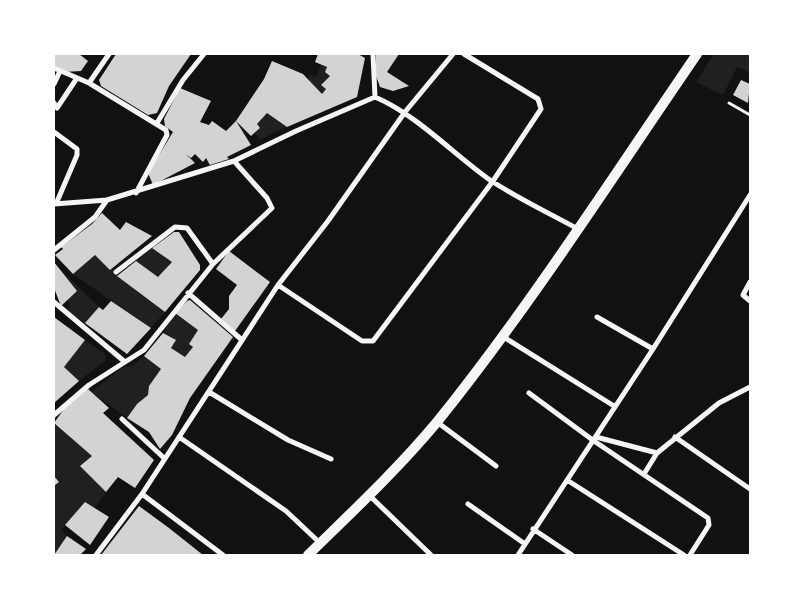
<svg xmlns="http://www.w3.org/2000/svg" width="804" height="609" font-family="'Varela Round',sans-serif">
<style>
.green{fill:#202020}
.building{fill:#d3d3d3}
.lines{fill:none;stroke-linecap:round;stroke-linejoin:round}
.service{stroke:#f5f5f5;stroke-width:3}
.minor{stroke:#f5f5f5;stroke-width:5}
.primary{stroke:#f5f5f5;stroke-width:10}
</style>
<rect width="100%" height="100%" fill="#111"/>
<path class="green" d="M714 54H750V73L737 67 723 95 696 82Z
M321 65 327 67 325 72 330 76 322 85 326 89 322 94 308 79 310 74 316 77Z
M267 113 287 127 260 140 255 133 260 128 257 124Z
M152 248 172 262 158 277 136 261Z
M95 255 141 295 165 312 151 328 73 274Z
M60 271H62L99 307 85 323 67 311 70 307Z
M175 313 198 330 189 344 193 347 185 357 171 348 176 340 163 333Z
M85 340 105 354 106 360 79 381 64 367Z
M144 356 161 369 148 395 137 404 127 418 91 392 122 368 132 366Z
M54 423 92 456 80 466 106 492 95 508 65 525 61 530 67 536 54 554V487L59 482 54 476Z"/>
<path class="building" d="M54 54H79L88 61 81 71 63 72 54 65Z
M116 54H191L169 86 157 113 148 115 101 86 99 80Z
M318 54H358L365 58 357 97 287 127 267 113 257 124 260 128 251 136 236 121 264 79 272 61 303 74 322 94 326 89 321 85 330 76 325 72 327 67 315 62Z
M376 54H399L387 72 409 86 393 91 380 87 376 76Z
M741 80 750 84 748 103 733 95Z
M180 88 211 101 200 122 209 125 212 121 226 131 236 121 251 145 227 157 229 159 210 165 206 158 203 162 195 154 191 158 186 154 195 163 153 185 148 173 173 132 165 126 164 119Z
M102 213 120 230 126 222 152 236 110 270 95 255 73 274 55 255 63 249 61 247 92 224Z
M174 232H179L200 265V270L165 312 117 276 136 261 158 277 172 262 152 248Z
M229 251 270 282 235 331 221 319 229 309V296L237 285 216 269Z
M54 262 77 291 61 306 54 288Z
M190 300 233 337 190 398 172 435 160 449 149 432 127 418 137 404 148 395 149 386 161 369 144 356 163 333 176 340 171 348 185 357 193 347 189 344 198 330 175 313 187 301Z
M111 301 151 328 127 354 85 323 99 307 103 310Z
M54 317 85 340 64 367 79 381 54 403Z
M88 389 109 408 103 413 154 460 135 488 118 477 106 492 80 466 92 456 54 423 64 409Z
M54 476 59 482 54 486Z
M85 502 109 517 90 545 65 525Z
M139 506 169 528 203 555H101Z
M67 536 86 549 80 555H54Z"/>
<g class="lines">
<path class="service" d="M729 103 750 115"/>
<path class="minor" d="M373 54 375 97
M54 68 89 83 166 130 167 135 136 193
M89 83 109 54
M54 84 60 71
M54 103 57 108 77 78
M157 123 183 80 204 54
M54 132 77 149V155L56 204
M54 204 107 200 234 161 296 131 375 97C417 115 452 153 490 180 517 198 549 213 578 229
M54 250 95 217 107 200
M213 264 272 208 267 198 234 161
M750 282 743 295 750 301
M278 285 362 341H373L493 181 541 109 538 99 464 54
M188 293 242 340
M54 302 125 362 144 350 213 264 187 228 175 227 116 272
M597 317 653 349
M502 336 614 406
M209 392 288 440 331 459
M529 393 594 441 708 518 709 525 690 555
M54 415 89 385 125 362
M122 419 164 458
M437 422 496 466
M179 437 286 511 320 543
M596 437 657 453 719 403 750 387
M675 437 750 489
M644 474 657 453
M567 480 684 555
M142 494 223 555
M370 496 431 555
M468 504 525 544
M533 529 572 555
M96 555 142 494 278 285 328 221 405 112 453 54
M518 555 653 349 750 195"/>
<path class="primary" d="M308 555C352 512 397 470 437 422 531 305 612 178 697 54"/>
</g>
<rect width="804" height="609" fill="none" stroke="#ffffff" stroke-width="110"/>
</svg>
